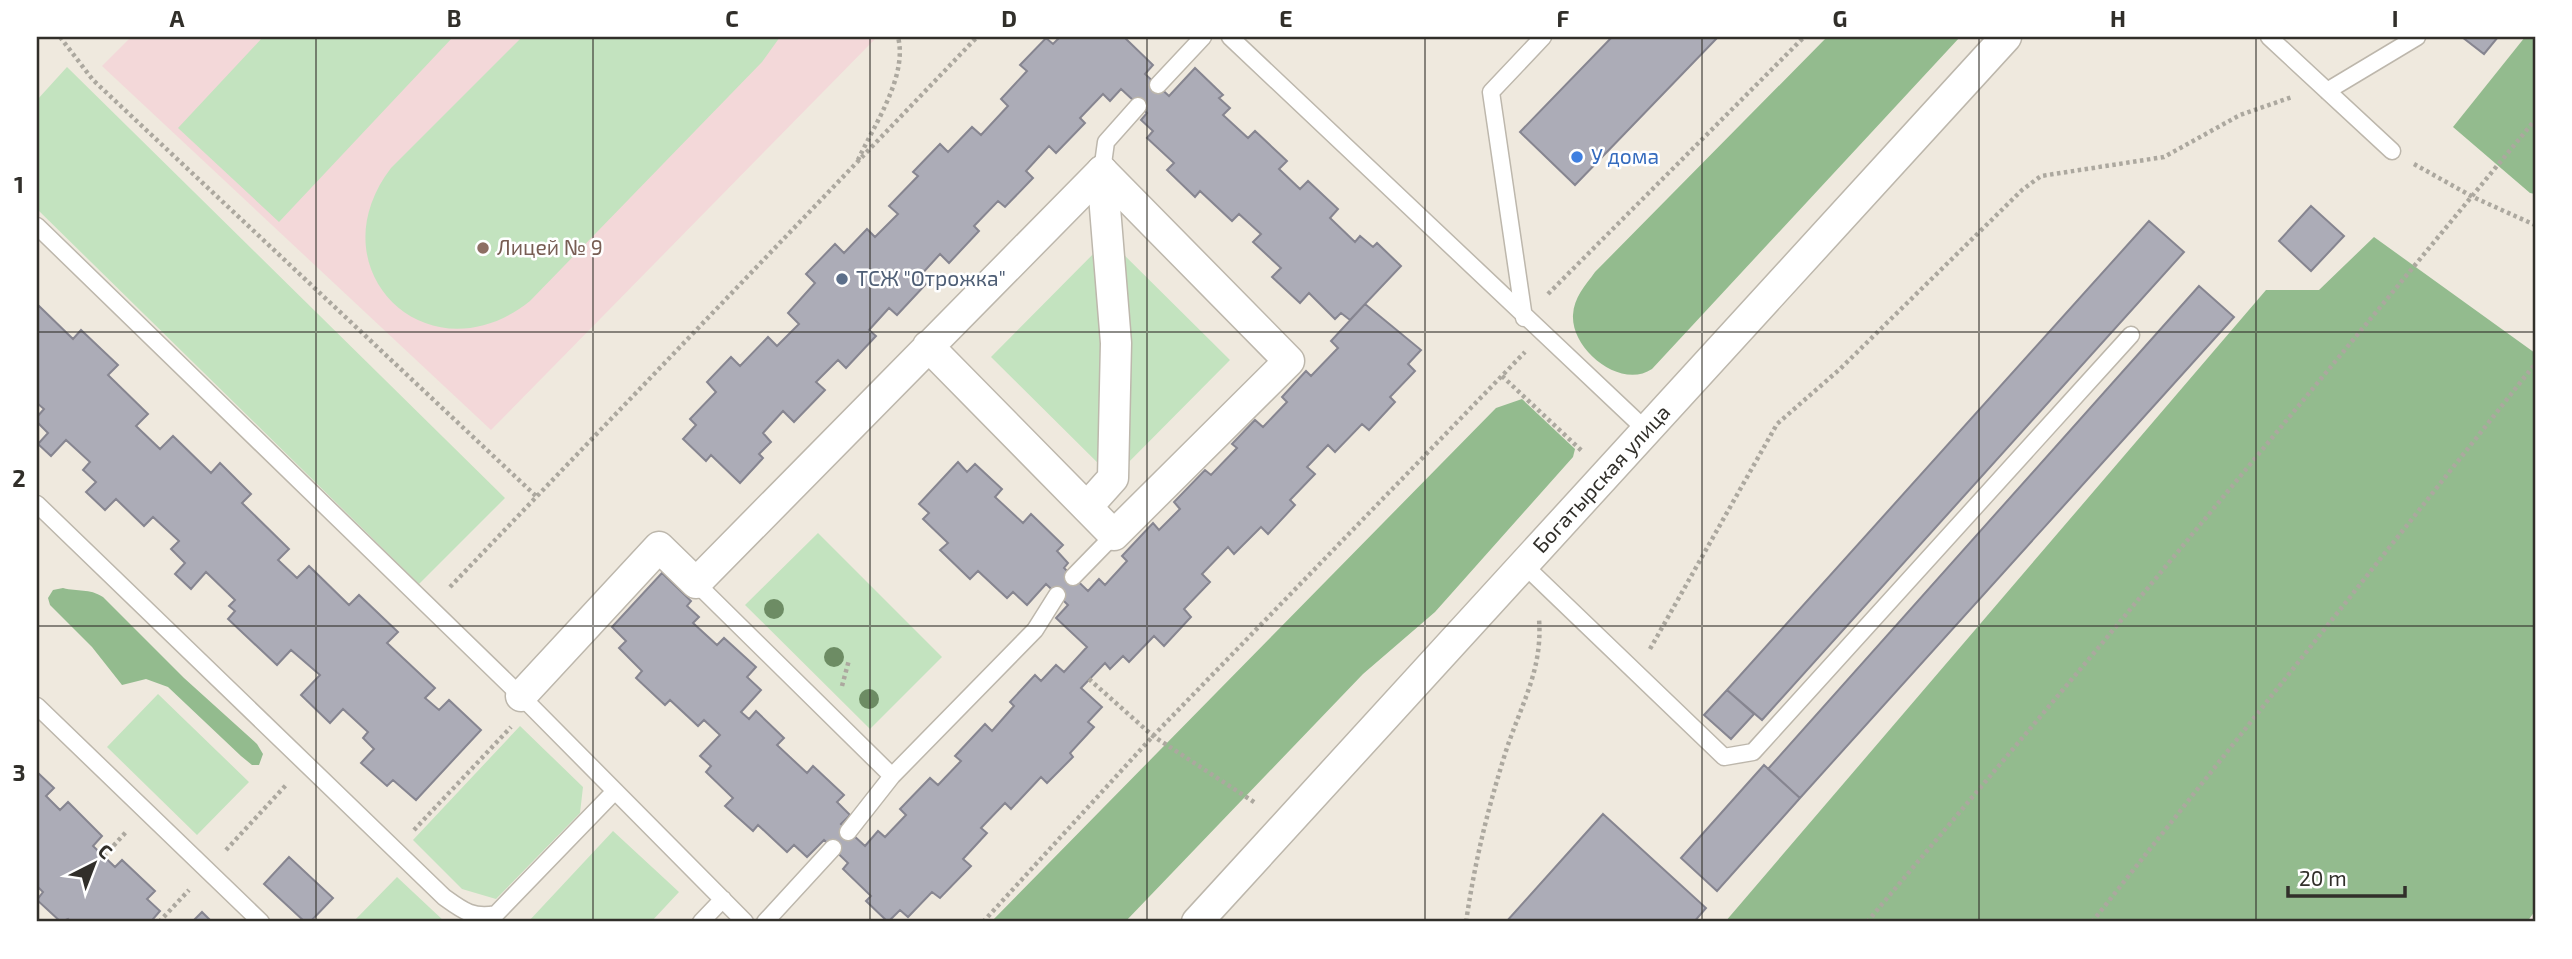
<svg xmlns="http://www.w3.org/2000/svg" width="2572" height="959" font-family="'Exo 2',sans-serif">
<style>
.education{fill:#f3d8d9}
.green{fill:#c3e3bf}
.forest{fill:#93bb8e}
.building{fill:#acacb7;stroke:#868590;stroke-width:2}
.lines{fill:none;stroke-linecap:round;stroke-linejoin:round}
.lane-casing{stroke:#bdb7ac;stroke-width:19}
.street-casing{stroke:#bdb7ac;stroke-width:33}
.path{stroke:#aca89f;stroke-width:4.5;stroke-dasharray:3.5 3.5;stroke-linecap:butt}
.lane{stroke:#fff;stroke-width:16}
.street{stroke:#fff;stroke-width:30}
.tree{fill:#6d8c64}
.grid{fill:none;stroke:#312f2a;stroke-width:2;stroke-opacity:0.55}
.shop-dot{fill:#3f7fe0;stroke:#fff;stroke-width:2.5}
.education-dot{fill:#8d6e63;stroke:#fff;stroke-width:2.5}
.service-dot{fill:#5c6f8a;stroke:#fff;stroke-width:2.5}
.labels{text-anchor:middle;stroke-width:5;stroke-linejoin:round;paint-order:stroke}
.shop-label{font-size:21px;fill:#366cbe;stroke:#fff;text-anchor:start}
.education-label{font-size:21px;fill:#785e54;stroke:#fff;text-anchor:start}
.service-label{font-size:21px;fill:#4e5e75;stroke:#fff;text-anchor:start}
.street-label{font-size:21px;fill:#312f2a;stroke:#fff}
.neatline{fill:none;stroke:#312f2a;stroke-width:2.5}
.grid-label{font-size:23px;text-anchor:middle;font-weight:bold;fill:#312f2a}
</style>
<rect width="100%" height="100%" fill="#efe9de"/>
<path class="education" d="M131 37H877L491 430 102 66Z"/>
<path class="green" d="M263 37H453L279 222 178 128Z
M522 37H780L762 62 530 301C429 382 313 270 391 168Z
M67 67 505 498 419 584 37 209V100Z
M1108 239 1230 360 1113 478 991 357Z
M818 533 942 657 870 729 745 605Z
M158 694 249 782 197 835 107 747Z
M520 726 583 787 580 813 496 899 462 889 413 840Z
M613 831 679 892 651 922H528Z
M397 877 445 922H353Z"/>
<path class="forest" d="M1827 37H1960L1652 369C1621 390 1571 350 1573 315 1574 297 1585 286 1595 272Z
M2525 37H2535V194L2530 193 2453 127Z
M2374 237 2535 353V911L2527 922H1725L2266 290H2319Z
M1522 399 1575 449 1573 457 1435 612 1363 674 1125 922H991L1496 408Z
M63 588C78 592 89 588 103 597L184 678 257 744 263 754 259 765H252L241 756 168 687 146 679 122 685 92 647 50 605 48 598 53 590Z"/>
<path class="building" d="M1060 37H1124L1153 65 1145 74 1169 96 1195 68 1223 95 1219 98 1230 108 1223 115 1248 138 1255 131 1287 161 1279 169 1300 189 1308 181 1338 209 1330 218 1355 242 1360 236 1373 247 1377 243 1401 266 1350 320 1341 313 1335 319 1309 293 1300 303 1272 277 1281 268 1253 242 1261 234 1239 214 1232 221 1200 191 1195 197 1167 170 1174 163 1147 138 1153 131 1141 120 1147 113 1121 89 1110 101 1103 94 1080 118 1085 123 1056 153 1049 146 1026 171 1033 178 1005 207 998 201 974 226 979 231 949 263 940 254 919 277 926 284 897 315 889 308 869 330 876 336 846 368 838 360 816 382 825 390 794 422 783 411 763 433 771 442 759 454 763 458 740 483 711 455 706 461 683 439 696 425 690 419 716 392 707 382 731 357 740 366 768 337 777 346 799 324 788 313 815 283 806 274 835 244 844 253 867 229 875 237 898 214 889 206 918 176 913 172 940 144 948 152 972 127 981 135 1008 106 1001 99 1027 71 1020 65 1046 38 1053 44Z
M1612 37H1718L1575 185 1520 132Z
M2462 37H2498L2484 54Z
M2311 206 2344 236 2311 271 2279 241Z
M2149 221 2184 252 1762 720 1727 690Z
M2199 286 2234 317 1800 798 1768 769Z
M1365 304 1421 350 1408 364 1415 371 1390 397 1395 402 1369 430 1362 424 1335 452 1328 445 1307 467 1315 474 1290 500 1295 505 1268 534 1261 527 1234 554 1228 547 1202 574 1210 582 1184 609 1191 617 1164 646 1154 636 1129 662 1123 656 1110 669 1105 663 1081 688 1102 707 1088 722 1094 727 1070 753 1073 757 1047 783 1041 777 1011 809 1005 803 981 828 987 833 963 859 971 866 940 898 932 892 908 917 900 910 888 922 866 901 871 896 843 869 848 863 824 840 807 857 794 845 787 852 758 825 753 831 725 806 733 798 706 772 711 766 700 756 720 735 704 720 698 726 670 700 665 705 636 678 642 671 619 648 626 641 612 627 662 573 691 601 687 606 699 617 693 623 717 645 724 638 756 667 747 677 761 690 741 712 749 719 756 711 784 738 777 745 807 773 813 766 844 795 837 802 850 815 841 824 865 846 878 831 885 837 906 815 900 809 930 778 938 785 961 761 955 756 985 724 992 731 1014 706 1010 702 1035 675 1041 681 1056 665 1064 672 1087 647 1056 618 1068 605 1046 584 1027 605 1013 592 1007 598 978 571 970 579 940 550 948 543 923 519 929 513 919 504 958 462 967 472 975 464 1002 489 995 497 1023 523 1031 514 1063 545 1057 551 1068 563 1064 568 1088 591 1099 579 1105 585 1127 561 1122 556 1153 523 1159 530 1180 509 1174 502 1205 470 1211 475 1237 448 1232 444 1255 420 1263 427 1287 402 1282 397 1306 371 1311 376 1338 348 1331 341Z
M38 305 73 339 81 330 118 365 108 375 148 414 136 426 160 449 173 436 211 473 220 463 251 494 242 503 289 549 278 560 297 578 309 566 349 605 359 595 398 632 387 643 435 688 425 698 439 710 449 700 481 730 416 800 393 780 387 786 361 763 374 749 363 738 368 732 343 709 330 723 301 695 320 675 291 650 277 665 228 619 235 611 229 606 235 600 206 572 191 589 175 574 185 563 171 549 179 541 153 517 144 526 116 499 105 510 86 492 96 482 83 470 90 462 66 440 51 456 38 444 48 433 37 422V417L44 409 37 403Z
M1727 690 1754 714 1731 739 1704 715Z
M1764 765 1800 798 1717 891 1681 858Z
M37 772 54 788 46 796 60 810 68 802 102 836 93 846 115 867 122 860 155 891 147 899 160 911 153 919 157 922H71L68 919 61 922 37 900 43 892 37 886Z
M1603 814 1706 908 1694 922H1506Z
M289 857 333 898 310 922H305L264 884Z
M202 912 212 922H192Z"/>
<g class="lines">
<g class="lane-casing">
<path id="lane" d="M1230 37 1647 431
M2269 37 2392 151
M1158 85 1203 37
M2327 91 2417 37
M1102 171 1106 142 1138 106
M37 226 521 696 745 922
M1524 318 1491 92 1543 37
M37 504 444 897C462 910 473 919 496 914L615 791
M1524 565 1724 757 1753 752 2131 335
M1073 577 1114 535
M696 583 892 776 1035 630 1057 595
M37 706 261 922
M848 832 892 776
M701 922 723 899
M765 922 833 848"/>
</g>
<g class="street-casing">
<g id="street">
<path d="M1087 507 1113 478 1116 343 1102 171"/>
<path d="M521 696 659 547 696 583 1102 171 1289 361 1114 535 928 346"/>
<path id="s1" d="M1197 922 2006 37"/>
</g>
</g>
<path class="path" d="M60 37 93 80 537 497
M858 160C874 125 908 76 898 37
M2414 164 2473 197 2535 225
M1548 294 1804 37
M1502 376 1583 452
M450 587 977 37
M1650 649 1777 424 1840 369 2022 190 2041 176 2164 157 2240 115 2292 97
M1089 679 1153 736 1257 804
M842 686 849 660
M414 830 511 727
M226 850 287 784
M104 856 127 831
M159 922 189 890
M983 922 1153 736 1525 352
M1466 922C1475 861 1487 812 1505 754 1520 706 1543 671 1539 619
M1867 922 2099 647 2535 120
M2092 922 2535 364"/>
<use href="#lane" class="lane"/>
<use href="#street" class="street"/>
</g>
<g class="tree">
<circle cx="774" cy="609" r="10"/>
<circle cx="834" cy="657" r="10"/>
<circle cx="869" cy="699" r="10"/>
</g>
<path class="grid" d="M316 37V922M593 37V922M870 37V922M1147 37V922M1425 37V922M1702 37V922M1979 37V922M2256 37V922M37 332H2535M37 626H2535"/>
<circle class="shop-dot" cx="1577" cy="157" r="7"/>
<circle class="education-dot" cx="483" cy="248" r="7"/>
<circle class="service-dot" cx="842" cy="279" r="7"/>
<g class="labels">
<g class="shop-label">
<text x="1591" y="164">У дома</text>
</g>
<g class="education-label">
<text x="497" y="255">Лицей № 9</text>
</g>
<g class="service-label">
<text x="856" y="286">ТСЖ "Отрожка"</text>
</g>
<g class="street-label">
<text dy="7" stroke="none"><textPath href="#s1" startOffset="600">Богатырская улица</textPath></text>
</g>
</g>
<rect width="2572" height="959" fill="none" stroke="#ffffff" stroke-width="77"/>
<g transform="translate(94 864) rotate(42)" stroke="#ffffff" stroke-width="5" paint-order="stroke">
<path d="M0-5L12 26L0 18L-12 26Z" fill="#312f2a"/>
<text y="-10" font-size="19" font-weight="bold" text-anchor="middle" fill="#312f2a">С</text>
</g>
<path d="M2288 886v10h117v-10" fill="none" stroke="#312f2a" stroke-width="3.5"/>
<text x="2299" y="886" font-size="21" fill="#312f2a" stroke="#ffffff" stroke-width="5" paint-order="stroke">20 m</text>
<rect x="38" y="38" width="2496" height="882" class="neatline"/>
<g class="grid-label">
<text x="177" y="27">A</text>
<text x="454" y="27">B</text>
<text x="732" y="27">C</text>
<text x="1009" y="27">D</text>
<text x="1286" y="27">E</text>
<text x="1563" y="27">F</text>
<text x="1840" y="27">G</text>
<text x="2118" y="27">H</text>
<text x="2395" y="27">I</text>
<text x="19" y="193">1</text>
<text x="19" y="487">2</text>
<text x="19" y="781">3</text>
</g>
</svg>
